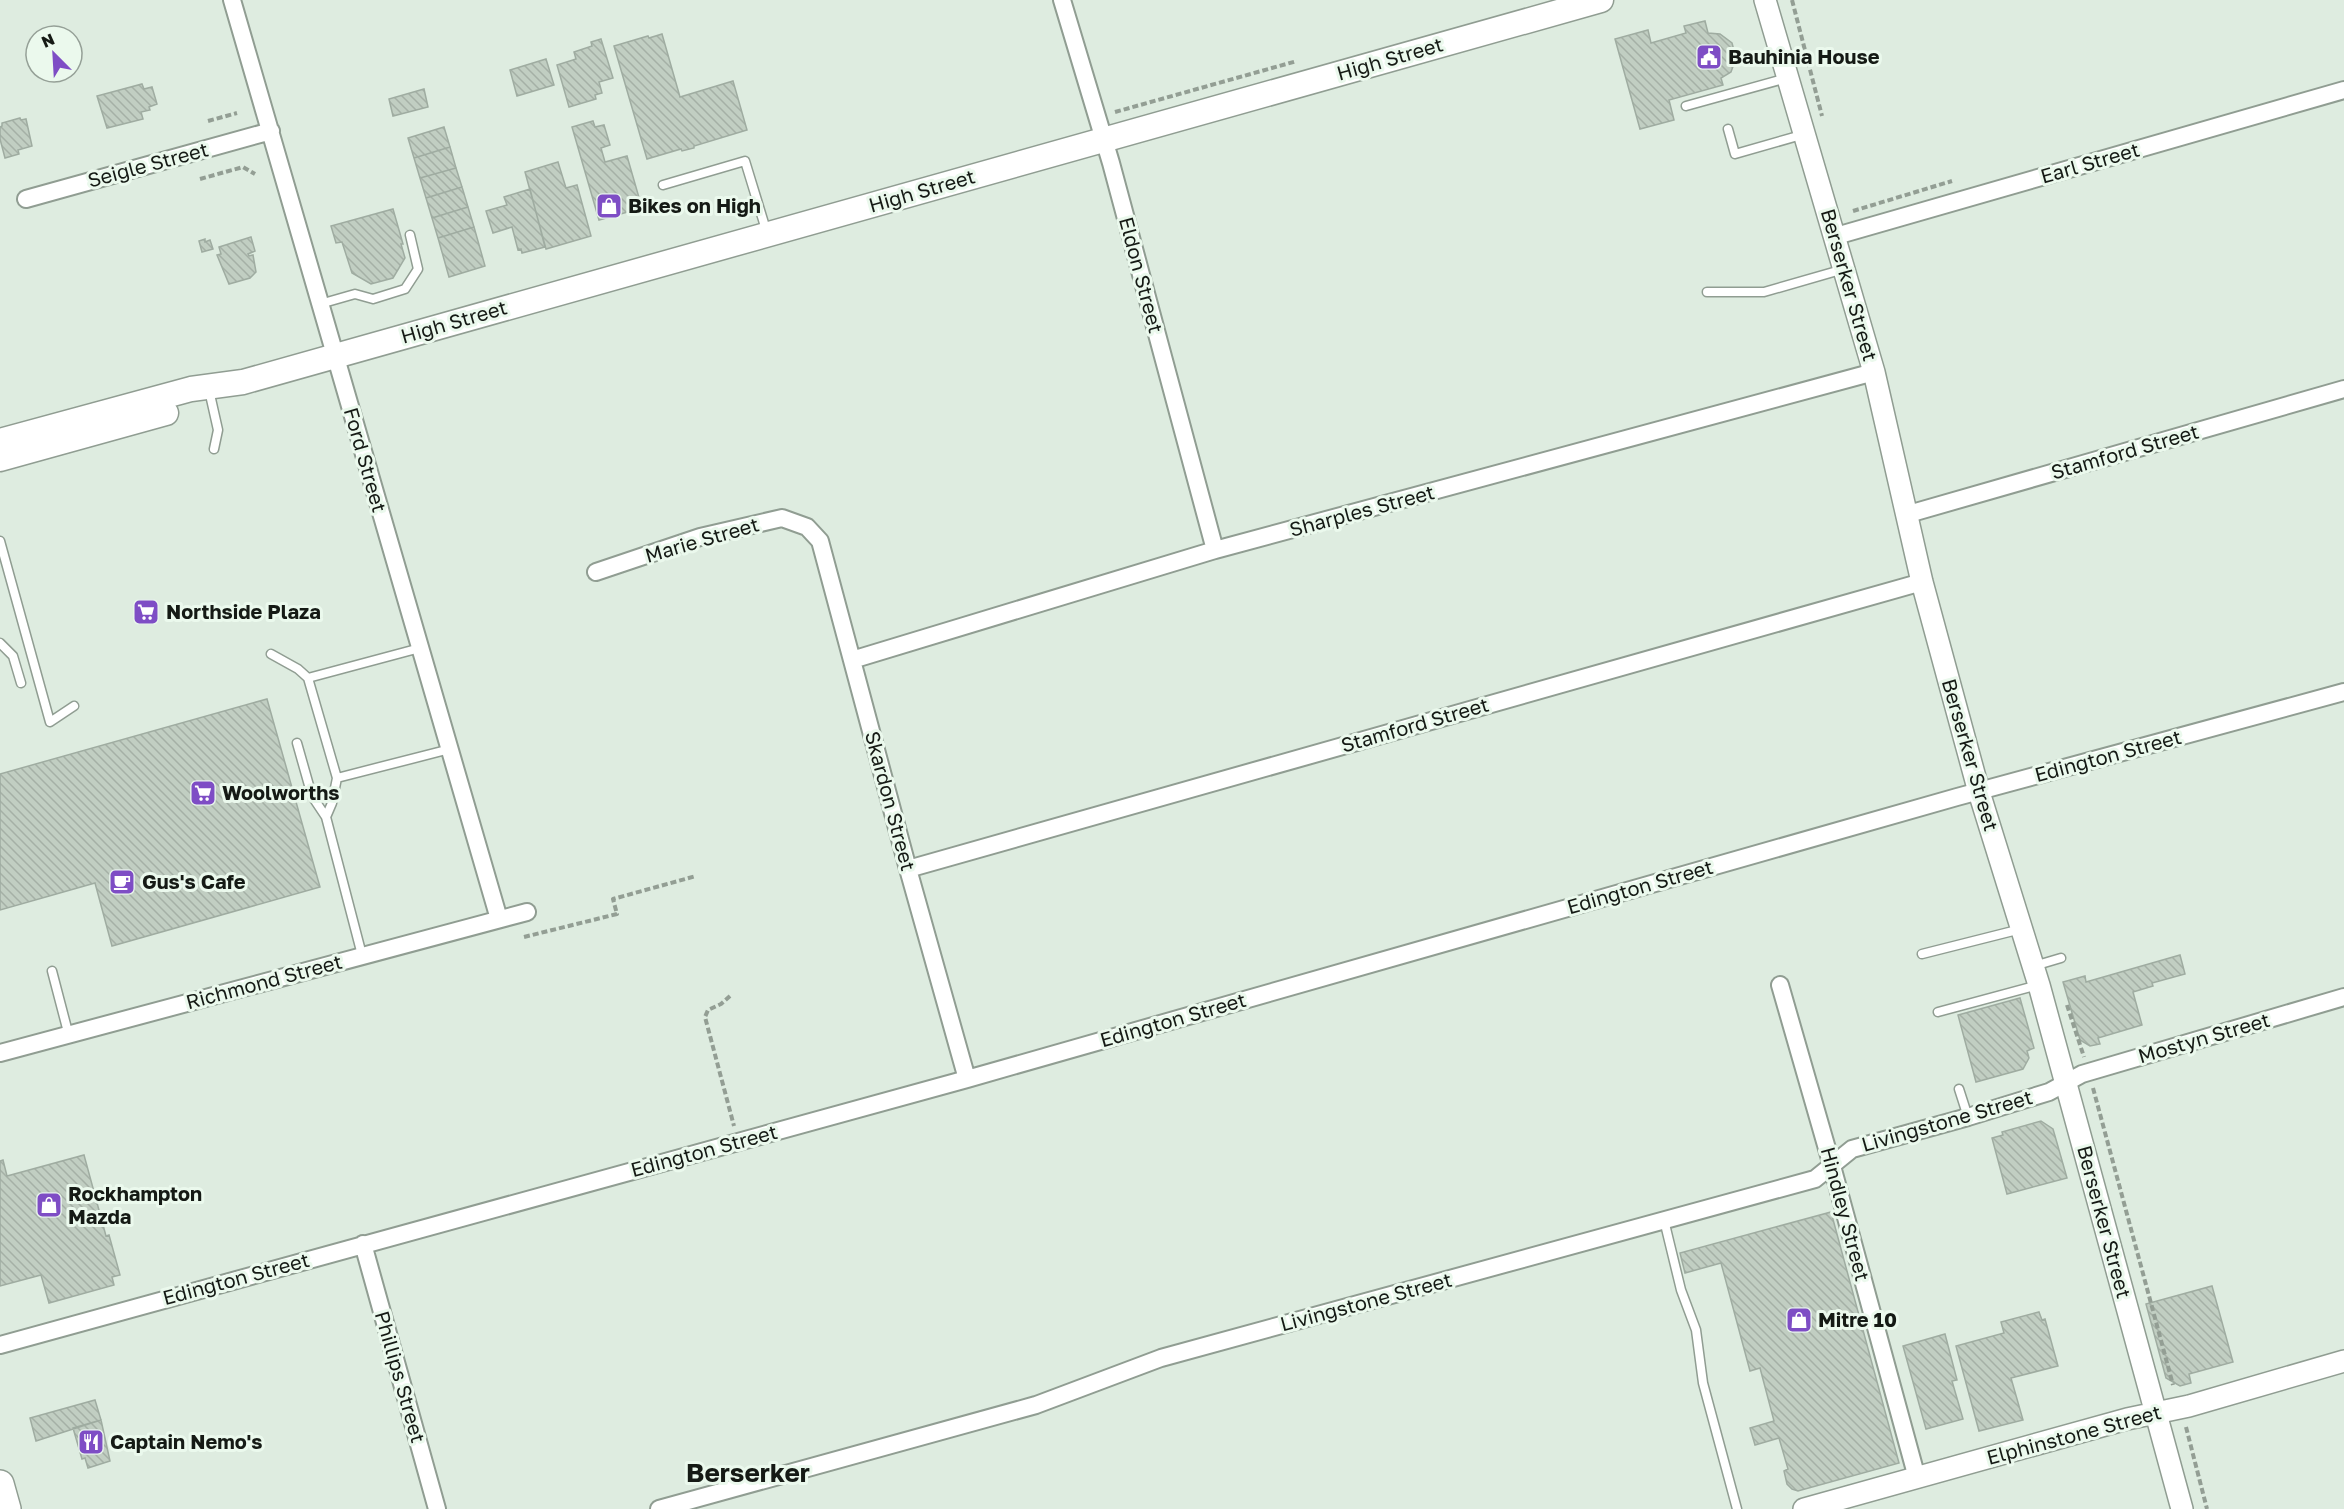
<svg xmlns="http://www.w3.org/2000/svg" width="2344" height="1509" font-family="'Golos Text',sans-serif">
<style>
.building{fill:url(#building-back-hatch);stroke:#9faca1;stroke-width:1.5}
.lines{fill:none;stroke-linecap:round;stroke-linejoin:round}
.service-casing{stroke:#909d92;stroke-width:11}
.minor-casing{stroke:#909d92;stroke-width:20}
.tertiary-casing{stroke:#909d92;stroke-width:24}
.secondary-casing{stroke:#909d92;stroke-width:27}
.primary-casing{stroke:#909d92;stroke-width:30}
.path{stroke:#939e94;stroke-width:4;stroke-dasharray:6 3;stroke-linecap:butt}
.service{stroke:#fff;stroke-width:8}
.minor{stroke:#fff;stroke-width:16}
.tertiary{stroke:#fff;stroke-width:21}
.secondary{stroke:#fff;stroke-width:24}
.primary{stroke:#fff;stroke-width:27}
.labels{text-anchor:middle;stroke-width:6;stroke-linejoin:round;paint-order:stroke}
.poi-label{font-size:20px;font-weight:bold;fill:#151a15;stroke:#ebf9ed;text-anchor:start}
.street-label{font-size:20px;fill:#151a15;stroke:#ebf9ed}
.district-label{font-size:26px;font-weight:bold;fill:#151a15;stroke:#ebf9ed}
</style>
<defs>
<pattern id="building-back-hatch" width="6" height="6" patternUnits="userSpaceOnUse" patternTransform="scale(1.5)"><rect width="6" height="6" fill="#c1cec2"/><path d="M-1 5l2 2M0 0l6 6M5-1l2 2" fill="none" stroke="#a5b0a6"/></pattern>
</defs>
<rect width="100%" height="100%" fill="#deece0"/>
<path class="building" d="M1705 21 1708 33 1720 34 1732 43 1736 58 1731 72 1721 78 1723 85 1669 100 1674 120 1640 129 1615 39 1648 30 1651 43 1686 33 1684 26Z
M662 34 680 97 733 81 747 130 694 146V148L682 151 681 149 647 159 614 46 648 36 649 38Z
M601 39 613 78 599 82 602 93 595 95 596 99 569 107 557 65 576 59 574 52 592 46 591 42Z
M546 59 554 85 517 96 510 70Z
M142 84 144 89 152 87 157 104 149 107 150 110 141 112 143 119 107 128 97 96Z
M424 89 428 107 393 116 389 99Z
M20 118 21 120 26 119 32 146 18 150 19 154 5 158 0 139V127L2 126V123Z
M593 121 595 127 604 125 610 145 601 148 605 162 627 156 642 208 599 220 572 127Z
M444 127 450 147 414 158 408 138Z
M450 147 456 168 420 178 414 158Z
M558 162 566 188 577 185 591 236 546 249 525 172Z
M456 168 462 187 426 198 420 178Z
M462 187 468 207 432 218 426 198Z
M530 189 545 247 522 253 521 249 518 250 512 227 493 233 486 211 507 205 504 197Z
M468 207 474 227 438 238 432 218Z
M393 209 403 244H401L405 258 393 278 371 284 352 273 342 242 336 243 331 226Z
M474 227 485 266 449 277 438 238Z
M251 237 255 251 248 254 249 256 253 255 256 272 250 278 229 284 217 255 221 254 219 247Z
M205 239V242L210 240 213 249 202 252 199 241Z
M267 699 320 887 112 946 95 883 0 910V774Z
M2180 955 2185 974 2152 983 2153 986 2133 992 2142 1025 2098 1038 2100 1044 2090 1046 2080 1040 2063 982 2085 976 2086 982Z
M2020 998 2034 1048 2027 1051 2029 1058 2023 1069 1976 1082 1958 1015Z
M2041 1121 2053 1129 2067 1178 2007 1194 1992 1138 2003 1135 2002 1132Z
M84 1155 106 1236 109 1235 120 1275 112 1277 114 1285 49 1303 41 1275 0 1286V1161L3 1160 7 1176Z
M1831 1212 1899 1463 1798 1491 1792 1489 1787 1484 1784 1471 1788 1469 1779 1438 1755 1445 1750 1428 1774 1421 1760 1368 1750 1371 1721 1263 1685 1273 1680 1253Z
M2212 1286 2233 1362 2189 1374 2191 1383 2180 1386 2166 1378 2146 1304Z
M2039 1312 2042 1320 2045 1319 2058 1366 2011 1378 2023 1420 1979 1431 1956 1346 2004 1333 2001 1322Z
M1945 1334 1957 1380 1952 1381 1963 1419 1926 1429 1903 1346Z
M95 1400 101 1420 36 1441 30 1418Z
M101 1420 110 1461 88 1468 85 1458 82 1459 73 1428Z"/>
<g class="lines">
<g class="service-casing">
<path id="service" d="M1686 106 1787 78
M1728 129 1735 154 1805 134
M663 185 745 161 767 233
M1707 292H1764L1844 269
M320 304 355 294 373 299 405 289 418 269 410 235
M209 390 218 430 214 449
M0 541 50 722 74 706
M0 643 13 656 21 683
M271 654 298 669 308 678 420 648
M308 678 337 778 450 749
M297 743 312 796 326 817 362 955
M326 817 332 803 337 778
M1922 954 2021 929
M2034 966 2061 958
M52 971 69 1036
M1938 1012 2038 985
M1959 1089 1968 1117
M1664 1220 1681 1290 1696 1330 1703 1383 1737 1509"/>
</g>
<g class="minor-casing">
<path id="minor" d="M232 0 499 919
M1062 0 1111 163 1215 550
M26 199 271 131
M1836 236 2344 90
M1905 515 2344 389
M596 572 700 537 782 518 807 527 820 541 908 869 967 1079
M852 660 1215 550 1874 372
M908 869 1922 582
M1780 985 1832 1166 1917 1478
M0 1053 527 912
M363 1244 437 1509
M0 1345 967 1079 1957 797 2344 692
M659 1509 1036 1405 1161 1358 1815 1179 1852 1149 1968 1117 2049 1092 2082 1074 2344 997"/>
</g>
<g class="tertiary-casing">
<path id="tertiary" d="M1765 0 1874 372 1922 582 1979 792 2039 985 2182 1509
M1804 1509 2127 1419 2189 1406 2344 1361"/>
</g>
<g class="secondary-casing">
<path id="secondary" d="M0 441 191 389 243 382 1601 0
M0 459 166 413"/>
</g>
<g class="primary-casing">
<path id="primary" d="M0 1484 7 1509"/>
</g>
<path class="path" d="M1792 0 1822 116
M1115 112 1297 61
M208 121 237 113
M200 179 243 167 255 174
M1853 211 1952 181
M524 937 617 914 613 899 696 876
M730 996 721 1004 708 1010 705 1017 734 1126
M2067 1005 2084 1057
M2093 1088 2173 1385
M2186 1427 2207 1509"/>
<use href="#service" class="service"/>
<use href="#minor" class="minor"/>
<use href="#tertiary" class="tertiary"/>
<use href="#secondary" class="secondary"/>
<use href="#primary" class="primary"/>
</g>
<defs>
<g id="civic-square" transform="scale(1.35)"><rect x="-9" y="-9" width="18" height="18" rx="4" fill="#7e4dc5" stroke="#ebf9ed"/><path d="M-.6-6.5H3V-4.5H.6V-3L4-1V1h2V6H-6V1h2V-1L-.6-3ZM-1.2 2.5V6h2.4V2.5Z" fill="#fff"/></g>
<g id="shop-square" transform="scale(1.35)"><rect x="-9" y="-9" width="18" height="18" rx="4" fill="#7e4dc5" stroke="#ebf9ed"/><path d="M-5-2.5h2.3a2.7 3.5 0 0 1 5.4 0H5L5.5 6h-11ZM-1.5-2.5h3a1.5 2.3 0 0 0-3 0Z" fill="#fff"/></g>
<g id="supermarket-square" transform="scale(1.35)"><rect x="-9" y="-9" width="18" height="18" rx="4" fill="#7e4dc5" stroke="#ebf9ed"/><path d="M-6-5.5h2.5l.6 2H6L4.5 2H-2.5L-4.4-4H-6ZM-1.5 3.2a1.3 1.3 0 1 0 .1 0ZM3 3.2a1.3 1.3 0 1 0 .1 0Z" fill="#fff"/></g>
<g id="cafe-square" transform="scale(1.35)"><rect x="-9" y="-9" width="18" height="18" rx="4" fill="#7e4dc5" stroke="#ebf9ed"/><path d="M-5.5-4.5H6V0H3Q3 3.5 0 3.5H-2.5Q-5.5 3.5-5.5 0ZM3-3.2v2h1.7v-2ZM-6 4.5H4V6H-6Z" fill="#fff"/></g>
<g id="restaurant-square" transform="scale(1.35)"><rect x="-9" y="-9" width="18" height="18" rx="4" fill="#7e4dc5" stroke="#ebf9ed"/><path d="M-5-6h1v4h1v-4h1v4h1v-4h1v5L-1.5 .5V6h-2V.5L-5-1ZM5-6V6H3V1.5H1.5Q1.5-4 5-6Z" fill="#fff"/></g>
</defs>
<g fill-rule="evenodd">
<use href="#civic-square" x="1709" y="57"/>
<use href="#shop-square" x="609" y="206"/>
<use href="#supermarket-square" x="146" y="612"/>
<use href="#supermarket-square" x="203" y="793"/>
<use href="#cafe-square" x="122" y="882"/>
<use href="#shop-square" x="49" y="1205"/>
<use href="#shop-square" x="1799" y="1320"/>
<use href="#restaurant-square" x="91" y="1442"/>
</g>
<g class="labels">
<g class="poi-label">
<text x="1728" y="64">Bauhinia House</text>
<text x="628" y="213">Bikes on High</text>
<text x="166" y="619">Northside Plaza</text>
<text x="222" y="800">Woolworths</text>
<text x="142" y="889">Gus's Cafe</text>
<text x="68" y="1201">Rockhampton<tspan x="68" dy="23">Mazda</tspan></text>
<text x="1818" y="1327">Mitre 10</text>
<text x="110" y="1449">Captain Nemo's</text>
</g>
<g class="street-label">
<text transform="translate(1390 59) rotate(-16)" y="7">High Street</text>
<text transform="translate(2090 163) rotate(-16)" y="7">Earl Street</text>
<text transform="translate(148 165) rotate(-15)" y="7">Seigle Street</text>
<text transform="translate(922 191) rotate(-16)" y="7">High Street</text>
<text transform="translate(1141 275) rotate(75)" y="7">Eldon Street</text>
<text transform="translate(1849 285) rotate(74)" y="7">Berserker Street</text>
<text transform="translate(454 322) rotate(-16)" y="7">High Street</text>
<text transform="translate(2125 452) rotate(-16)" y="7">Stamford Street</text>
<text transform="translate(365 460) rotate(74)" y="7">Ford Street</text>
<text transform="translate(1362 511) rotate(-15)" y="7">Sharples Street</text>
<text transform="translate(702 540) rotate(-16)" y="7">Marie Street</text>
<text transform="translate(1415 725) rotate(-16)" y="7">Stamford Street</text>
<text transform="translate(1970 755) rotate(74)" y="7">Berserker Street</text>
<text transform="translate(2108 756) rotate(-15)" y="7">Edington Street</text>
<text transform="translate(890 801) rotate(75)" y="7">Skardon Street</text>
<text transform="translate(1640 887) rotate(-16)" y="7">Edington Street</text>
<text transform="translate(264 982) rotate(-15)" y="7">Richmond Street</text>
<text transform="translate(1173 1020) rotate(-16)" y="7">Edington Street</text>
<text transform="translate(2204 1038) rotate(-16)" y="7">Mostyn Street</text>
<text transform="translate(1947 1121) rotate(-16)" y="7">Livingstone Street</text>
<text transform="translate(704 1151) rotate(-15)" y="7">Edington Street</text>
<text transform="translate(1845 1214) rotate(75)" y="7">Hindley Street</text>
<text transform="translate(2104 1222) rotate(75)" y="7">Berserker Street</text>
<text transform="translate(236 1279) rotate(-15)" y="7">Edington Street</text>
<text transform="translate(1366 1302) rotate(-15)" y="7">Livingstone Street</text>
<text transform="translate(400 1377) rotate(74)" y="7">Phillips Street</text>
<text transform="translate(2074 1435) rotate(-15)" y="7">Elphinstone Street</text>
</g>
<g class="district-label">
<text x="748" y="1482">Berserker</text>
</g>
</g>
<g transform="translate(54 54) rotate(336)"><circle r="28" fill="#ebf9ed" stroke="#95a097" stroke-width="1.5"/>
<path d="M0-4.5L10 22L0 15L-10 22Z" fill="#7e4dc5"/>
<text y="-9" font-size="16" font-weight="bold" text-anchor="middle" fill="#151a15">N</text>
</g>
</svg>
